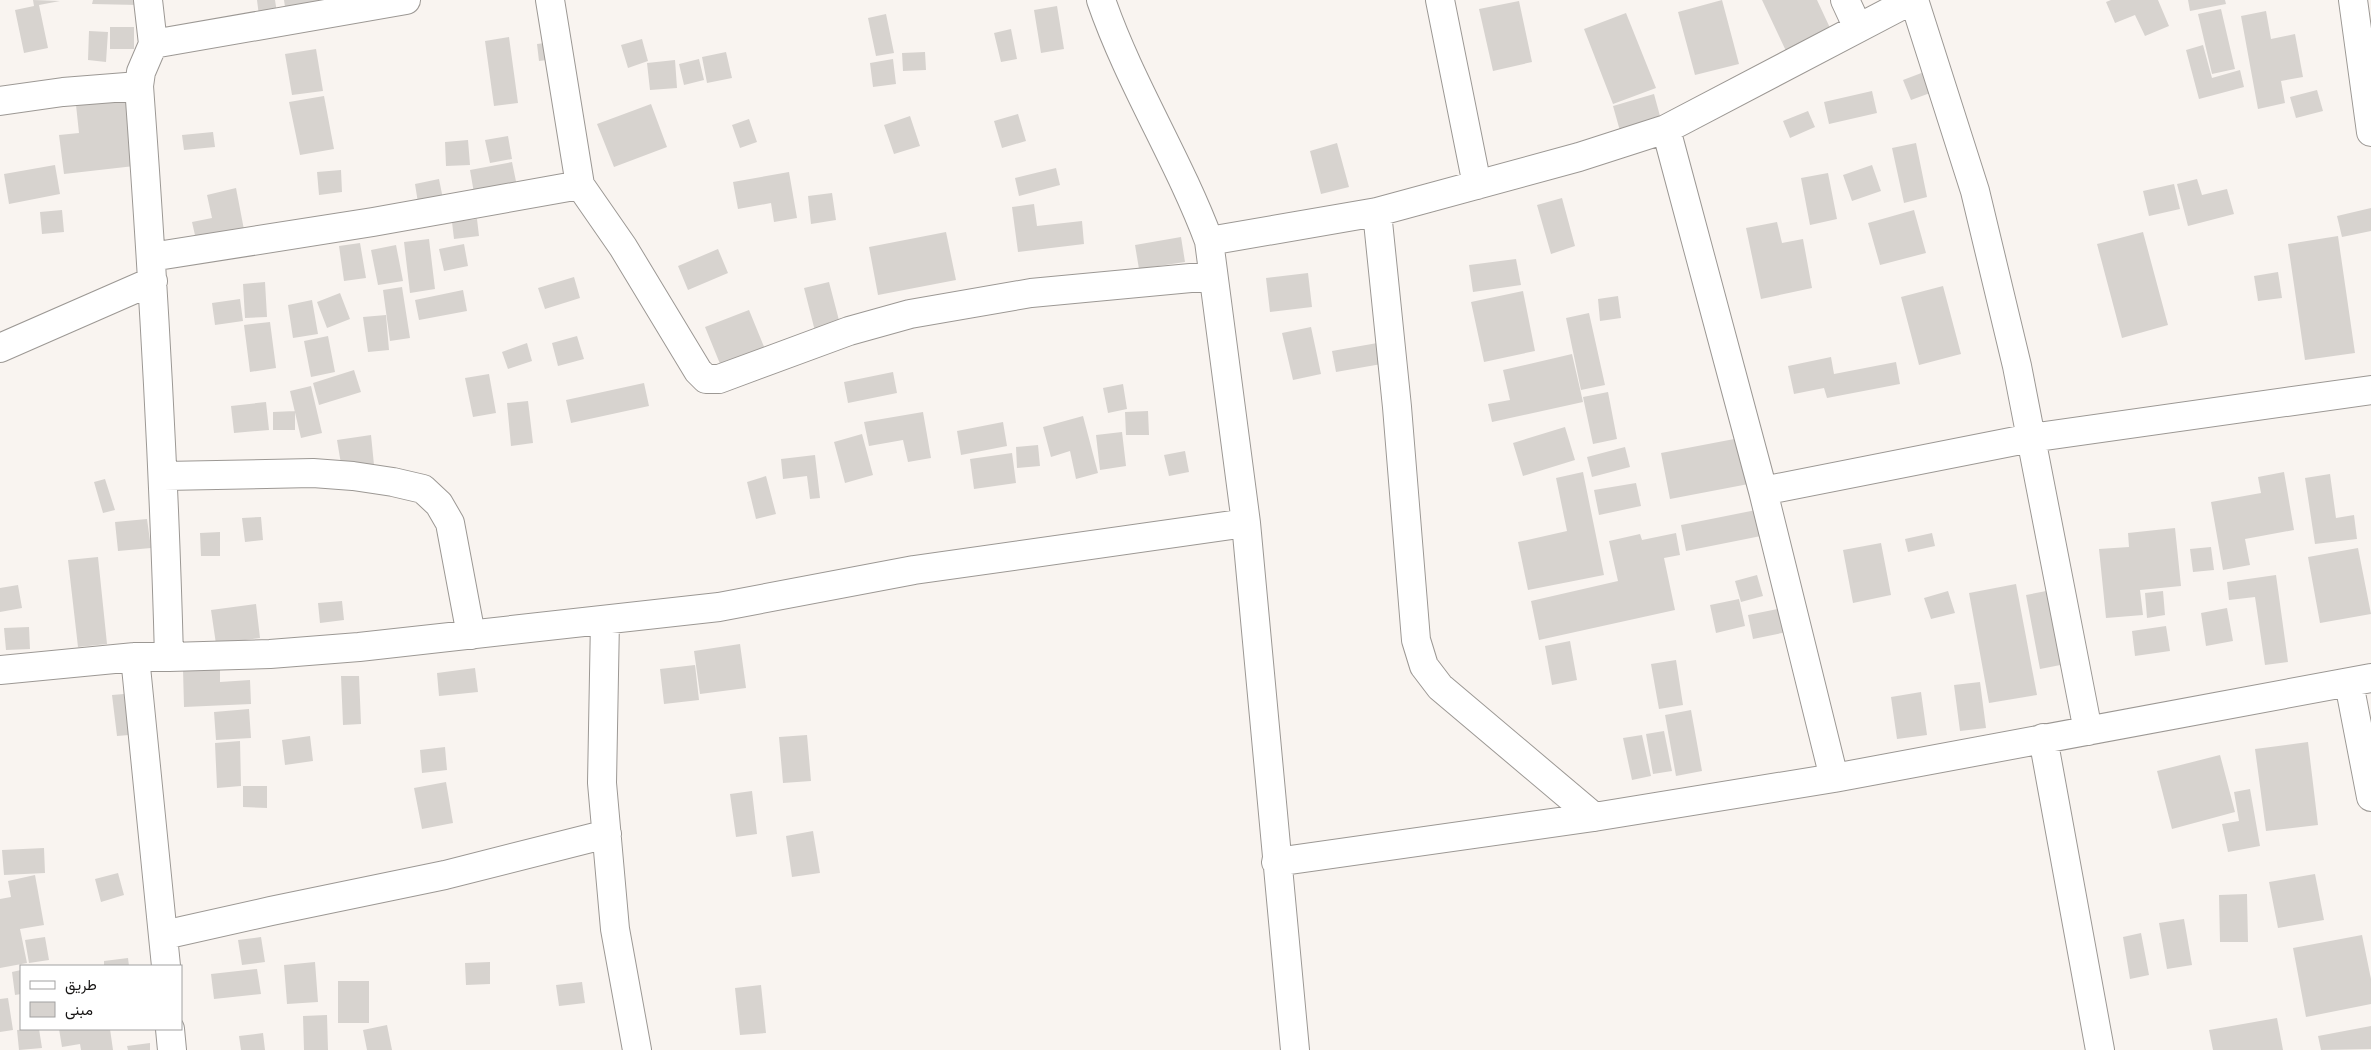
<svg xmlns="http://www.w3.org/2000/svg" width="2371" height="1050" font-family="'PT Sans',Vazirmatn,sans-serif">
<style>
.building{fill:#d7d3cf}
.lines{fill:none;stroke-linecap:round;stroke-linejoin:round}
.minor-casing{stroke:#9c9894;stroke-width:30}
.minor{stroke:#fff;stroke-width:28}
</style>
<rect width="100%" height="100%" fill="#f9f4f0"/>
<path class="building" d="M33 0 60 1 39 5 48 48 24 53 15 10 34 6Z
M93 0H138V5L92 4Z
M257 0H275L277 13 259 16Z
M284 0H329L286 14Z
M1722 0 1739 64 1695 75 1678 12Z
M1762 0H1817L1831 30 1786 51Z
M2111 0H2158L2169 26 2145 36 2135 15 2115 23 2106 2Z
M2188 0H2225L2226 4 2190 11Z
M1519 1 1532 62 1493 71 1479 9Z
M1057 6 1064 49 1041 53 1034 10Z
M2221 9 2235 69 2212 74 2198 14Z
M2266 11 2271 39 2295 34 2303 77 2281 81 2285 103 2258 109 2241 16Z
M1626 13 1656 88 1613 104 1584 29Z
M886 14 894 53 876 56 868 18Z
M110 27H134V49H110Z
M1011 29 1017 59 1001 62 994 33Z
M89 31 108 32 106 62 88 60Z
M509 37 518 103 494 106 485 41Z
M642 39 648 61 628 68 621 45Z
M569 40 571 57 539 61 537 44Z
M2203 45 2212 78 2240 70 2244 87 2199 99 2186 50Z
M316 49 323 91 292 95 285 54Z
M726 52 732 78 707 83 702 57Z
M925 52 926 70 903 71 902 53Z
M699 59 704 80 684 85 679 64Z
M893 59 896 84 873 87 870 63Z
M675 60 677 88 650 90 647 63Z
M1945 64 1952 85 1911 100 1903 80Z
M2317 90 2323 111 2296 118 2290 97Z
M1872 91 1877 113 1829 124 1824 102Z
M1654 94 1663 127 1622 138 1613 106Z
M324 96 334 149 300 155 289 102Z
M145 97 152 164 64 174 59 135 79 133 76 105Z
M651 104 667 147 614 167 597 124Z
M1808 111 1815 127 1790 138 1783 121Z
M1018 114 1026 141 1002 148 994 121Z
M910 116 920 146 894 154 884 125Z
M749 119 757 142 740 148 732 125Z
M213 132 215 147 184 150 182 135Z
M508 136 512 159 490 163 485 140Z
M468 140 470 165 446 166 445 142Z
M1337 143 1349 187 1321 194 1310 151Z
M1916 143 1927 197 1904 203 1892 148Z
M512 162 518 191 475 199 470 170Z
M55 165 60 194 9 204 4 174Z
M1872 165 1881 191 1852 201 1843 175Z
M1056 168 1060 185 1019 196 1015 178Z
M341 170 342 192 319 195 317 172Z
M789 172 797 218 774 222 771 203 738 209 733 182Z
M1828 173 1837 219 1810 225 1801 178Z
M439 179 444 204 419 209 415 184Z
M2197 179 2202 195 2227 189 2234 214 2188 226 2177 184Z
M2174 184 2180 209 2149 216 2143 191Z
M236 188 245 235 197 244 192 222 212 218 207 195Z
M832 193 836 220 811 224 808 196Z
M1562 198 1575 246 1551 254 1537 205Z
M1034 204 1037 226 1082 221 1084 244 1018 252 1012 207Z
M2371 208V231L2342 237 2337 216Z
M62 210 64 232 42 234 40 212Z
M1914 210 1926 253 1880 265 1868 223Z
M477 219 479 236 454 239 452 222Z
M1777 222 1782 243 1803 239 1812 288 1761 299 1746 228Z
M946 232 956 280 878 295 869 247Z
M2143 232 2168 325 2122 338 2097 244Z
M2338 236 2355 353 2305 360 2288 244Z
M1181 237 1185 262 1139 269 1135 245Z
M429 239 435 289 410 293 404 242Z
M360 243 366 278 344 281 339 246Z
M464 244 468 266 444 271 439 249Z
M396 245 403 281 378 285 371 250Z
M718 249 728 273 688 290 678 266Z
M1516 259 1521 285 1473 292 1469 265Z
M2278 272 2282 298 2258 301 2254 276Z
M1308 273 1312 307 1270 312 1266 278Z
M574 277 580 298 545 309 538 288Z
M265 282 267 317 245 318 243 284Z
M829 282 841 328 816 335 804 288Z
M1943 286 1961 354 1919 365 1901 297Z
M402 287 410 338 390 341 383 290Z
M463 290 467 311 419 320 415 300Z
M1523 291 1535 351 1484 362 1471 302Z
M340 293 350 319 327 328 317 302Z
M1618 296 1621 318 1600 321 1598 299Z
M240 299 243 321 215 325 212 303Z
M312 300 318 334 293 338 288 305Z
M749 310 769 359 725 376 705 327Z
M1589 313 1605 385 1581 390 1566 318Z
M386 315 389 350 368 352 363 317Z
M270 322 276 368 250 372 244 325Z
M1311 327 1321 374 1293 380 1282 333Z
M328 336 335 372 311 377 304 341Z
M577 336 584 359 558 366 552 343Z
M1383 342 1387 363 1336 372 1332 351Z
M527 343 532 361 508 369 502 352Z
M1572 354 1583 402 1492 422 1488 404 1510 400 1503 370Z
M1831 357 1834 374 1896 362 1900 384 1827 398 1824 388 1794 394 1788 366Z
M354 370 361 392 319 405 313 383Z
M893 372 897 393 848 403 844 382Z
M489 374 496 413 473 417 465 378Z
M644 383 649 406 571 423 566 400Z
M1123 384 1127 409 1108 413 1103 388Z
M311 386 322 433 301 438 290 391Z
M1608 392 1617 439 1593 444 1583 397Z
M528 401 533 443 511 446 507 403Z
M266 402 269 430 234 433 231 406Z
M295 411V430H273V412Z
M1148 411 1149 435H1126L1125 412Z
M923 412 931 458 908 462 903 440 869 446 864 422Z
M1083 416 1098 473 1076 479 1070 451 1051 457 1043 427Z
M1003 422 1007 446 961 455 957 431Z
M1565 427 1575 460 1523 476 1513 443Z
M1122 432 1126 466 1100 470 1096 435Z
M862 434 873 475 845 483 834 442Z
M371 435 374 465 342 470 337 440Z
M1750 436 1759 482 1670 499 1661 453Z
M1038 445 1040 466 1017 468 1016 447Z
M1625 447 1630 467 1592 477 1587 457Z
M1185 451 1189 472 1169 476 1164 455Z
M1012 453 1016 483 974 489 970 459Z
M815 455 820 498 810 499 807 476 783 479 781 459Z
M1583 472 1604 575 1528 590 1518 542 1567 531 1556 478Z
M2284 472 2294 530 2245 539 2250 565 2223 570 2211 502 2261 493 2258 477Z
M2330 474 2336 518 2354 515 2357 539 2315 544 2305 478Z
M766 476 776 514 756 519 747 482Z
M105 479 115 510 103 513 94 482Z
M1636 483 1641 506 1599 515 1594 490Z
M1761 509 1766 535 1686 551 1681 525Z
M261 517 263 540 245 542 242 518Z
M147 519 151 548 118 551 115 522Z
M2175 528 2181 586 2140 590 2143 615 2106 618 2099 549 2129 547 2128 533Z
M220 532V556H201L200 533Z
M1676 533 1680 555 1664 558 1675 610 1539 640 1531 601 1618 581 1609 541 1640 534 1642 540Z
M1932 533 1935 546 1908 552 1905 539Z
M1881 543 1891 595 1853 603 1843 550Z
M2211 547 2214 570 2193 572 2190 549Z
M2358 548 2371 614 2320 623 2308 557Z
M98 557 107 644 78 647 68 560Z
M1757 575 1763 596 1741 602 1735 581Z
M2276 575 2288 662 2265 665 2255 597 2229 600 2227 582Z
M2016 584 2037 695 1989 703 1969 593Z
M18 585 22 608 0 612V588Z
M2072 586 2086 660 2040 669 2026 595Z
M1948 591 1955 613 1931 619 1924 598Z
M2163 591 2165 615 2147 618 2145 593Z
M1739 599 1745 626 1716 633 1710 605Z
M342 601 344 620 320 623 318 603Z
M256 604 260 638 216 644 211 610Z
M1787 607 1792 631 1753 639 1748 615Z
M2227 608 2233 641 2206 646 2201 613Z
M2166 626 2170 651 2135 656 2132 631Z
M29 627 30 649 6 650 4 628Z
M1570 641 1577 680 1552 685 1545 646Z
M740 644 746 688 700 694 694 651Z
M1676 660 1683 705 1659 709 1651 664Z
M695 665 699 700 664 704 660 669Z
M220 667V682L250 680 251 704 184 707 183 669Z
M475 668 478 692 439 696 437 673Z
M341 676H359L361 724 343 725Z
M1980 682 1986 728 1960 731 1954 685Z
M1921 692 1927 735 1897 739 1891 697Z
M136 693 141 734 117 736 112 695Z
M249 709 251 738 216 740 214 712Z
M1691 710 1702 771 1676 776 1665 715Z
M1664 731 1672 771 1653 774 1646 734Z
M807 735 811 781 783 783 779 737Z
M1642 735 1651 776 1632 780 1623 738Z
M310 736 313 761 285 765 282 740Z
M240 741 241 786 217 788 215 743Z
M2308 742 2318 825 2266 831 2255 749Z
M445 747 447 770 422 773 420 750Z
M2220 755 2235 812 2172 829 2157 771Z
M446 782 453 823 422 829 414 788Z
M243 786H267V808L243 807Z
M2250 789 2260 846 2228 852 2222 824 2239 821 2234 792Z
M752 791 757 834 736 837 730 794Z
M813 831 820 873 792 877 786 836Z
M44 848 45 873 4 875 2 850Z
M118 873 124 895 101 902 95 879Z
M2315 874 2324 920 2278 928 2269 882Z
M35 875 44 925 20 929 27 963 0 968V899L11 897 8 881Z
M2247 894 2248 942H2220L2219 895Z
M2184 919 2192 965 2167 969 2159 923Z
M2141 933 2149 975 2130 979 2123 937Z
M2362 935 2371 979V1004L2306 1017 2293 948Z
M45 937 49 960 29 963 25 940Z
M261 937 265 962 242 965 238 940Z
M128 958 129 966H104V961Z
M315 962 318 1002 287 1004 284 965Z
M490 962V984L466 985 465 963Z
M257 969 261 994 214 999 211 974Z
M21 970V994L15 995 12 972Z
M338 981H369V1023H338Z
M582 982 585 1003 559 1006 556 985Z
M761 985 766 1033 740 1035 735 988Z
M8 998 13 1030 0 1032V999Z
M327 1015 328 1050H304L303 1016Z
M2277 1018 2283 1050H2213L2209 1030Z
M387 1025 392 1050H367L363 1030Z
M2371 1026V1049L2321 1050 2318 1036Z
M39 1029 42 1048 19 1050 17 1030Z
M59 1029H110L113 1050H81L80 1044 62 1047Z
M263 1033 265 1050H241L239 1036Z
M150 1043V1050H128L127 1046Z"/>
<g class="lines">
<g class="minor-casing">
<path id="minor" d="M148 0 153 44
M550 0 580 185 623 247 698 371 706 379H719L849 331 910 314 1031 293 1212 276
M1101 0C1130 84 1178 158 1209 241L1246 523 1295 1050
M1440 0 1477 185
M1845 0 1858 28
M1914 0 1975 191 2017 366 2088 731
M2353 0 2371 132
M0 101 63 92 139 86
M1666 129 1763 491 1834 778
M1377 212 1397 407 1416 640 1424 666 1440 687 1594 817
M1209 241 1377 212 1579 157 1666 129 1912 0
M151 257 373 222 580 185
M0 348 153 281
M164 476 313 473 353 476 393 482 423 489 439 504 450 523 471 635
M1763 491 2031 438 2371 390
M605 620 602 783 615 929 637 1050
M135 657 166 966
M169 657 270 654 359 647 719 607 914 570 1246 523
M0 670 135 657H169C164 465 153 277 139 86L141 72 153 44 406 0
M2349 683 2371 797
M2043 738 2100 1050
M1276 862 1594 817 1834 778 2371 678
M164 935 271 911 445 875 607 834
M170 1029 172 1050"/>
</g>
<use href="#minor" class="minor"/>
</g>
<rect x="20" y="965" width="162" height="65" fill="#ffffff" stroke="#a2a1a1"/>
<rect x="30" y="981" width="25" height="8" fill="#ffffff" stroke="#a2a1a1"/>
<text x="65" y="990" font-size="15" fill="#171514">طريق</text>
<rect x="30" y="1002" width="25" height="15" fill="#d7d3cf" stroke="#a2a1a1"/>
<text x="65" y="1015" font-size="15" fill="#171514">مبنى</text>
</svg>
